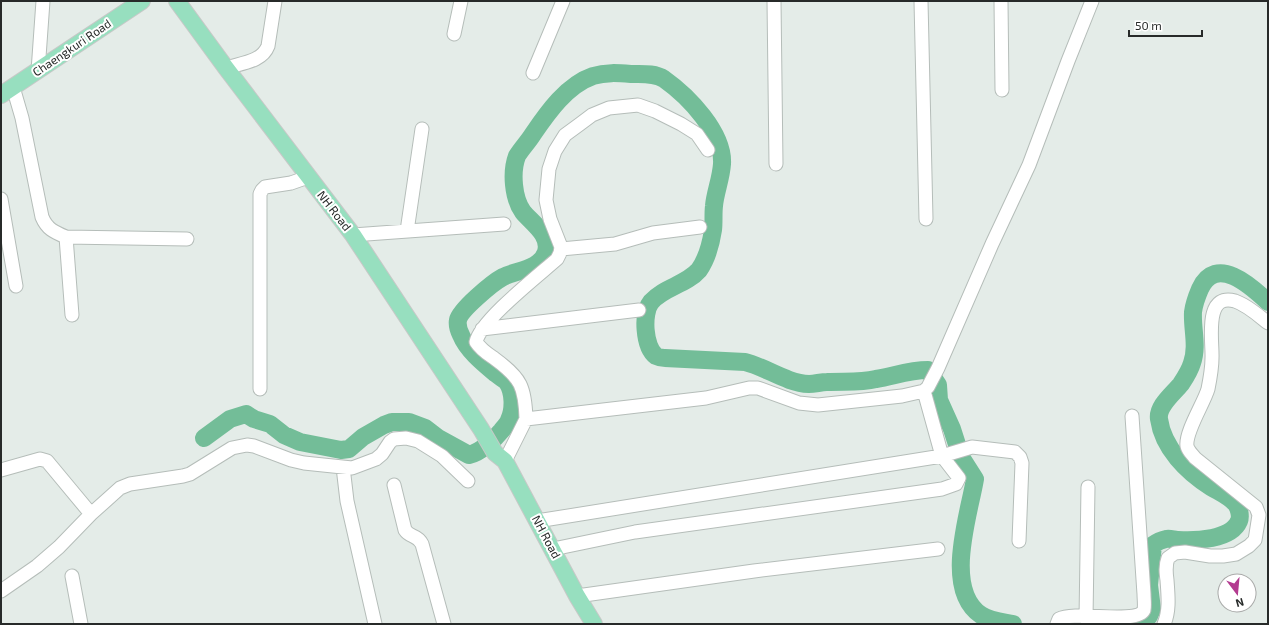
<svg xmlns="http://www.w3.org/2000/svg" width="1269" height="625" font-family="'Exo 2',sans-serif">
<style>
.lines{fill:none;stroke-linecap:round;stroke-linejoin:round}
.river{stroke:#73bd98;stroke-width:18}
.minor-casing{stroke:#b5bdb9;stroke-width:15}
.major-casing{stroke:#c7c8c7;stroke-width:18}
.minor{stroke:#fff;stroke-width:13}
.major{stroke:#97dfbf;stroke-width:16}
.labels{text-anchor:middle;stroke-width:4;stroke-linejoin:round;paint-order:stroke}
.street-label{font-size:12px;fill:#272a29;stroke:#fff}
</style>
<rect width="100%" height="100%" fill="#e4ece8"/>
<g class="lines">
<path class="river" d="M204 438 230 419 246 414 254 419 270 424 284 435 300 442 341 450 349 449 363 437 384 425 392 422H409L425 428 438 438 469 455C481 452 494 440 502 430 504 427 508 424 509 420 514 410 514 392 507 382 504 379 499 376 495 373 483 363 467 350 461 335 459 331 457 325 458 320 460 310 492 283 503 277 516 270 540 270 546 252 551 235 532 223 523 212 513 198 511 172 517 156 522 148 528 142 533 134 548 112 567 85 593 76 606 72 618 73 632 74 643 74 655 73 664 79 688 96 724 133 722 164 721 179 715 193 714 206 713 214 714 222 713 230 711 243 706 260 699 270 686 285 664 287 651 302 642 313 644 347 656 356 658 357 662 358 665 358L745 362C766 367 786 383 809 384 815 384 821 382 827 382 844 381 860 383 876 379 894 376 909 370 928 370L938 385 939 400 952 429 961 457 975 479C969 515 943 589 981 615 990 621 1003 622 1013 624
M1142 624 1149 616 1152 609 1149 585 1153 545C1157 542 1161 540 1166 539 1170 538 1174 540 1178 540 1195 541 1231 540 1239 521 1241 516 1239 508 1236 504 1229 496 1219 492 1211 487 1187 472 1163 448 1159 419 1157 406 1173 394 1181 384 1185 378 1190 370 1192 363 1198 346 1192 329 1193 312 1194 304 1197 296 1200 289 1216 254 1251 286 1268 302"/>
<g class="minor-casing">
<path id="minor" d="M774 1 776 164
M921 1 926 219
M1001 1 1002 90
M454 34 461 1
M226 68C241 63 262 62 268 46L275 1
M38 71 43 1
M533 73 563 1
M13 87 22 118 42 217C47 229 54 232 66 237L72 315
M1 199 16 286
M407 231 422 129
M353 235 504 224
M66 237 187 239
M561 249 615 244 653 233 700 227
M482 329 639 310
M260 389V194L262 190 265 187 291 183 308 177
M526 419C525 387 521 378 495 359 488 354 481 350 476 342 480 321 539 275 557 259L560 253 561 247 550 219 546 200 549 169 555 151 565 135 580 124 592 115 609 108 638 105 655 111 681 124 697 134 708 150
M505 461 526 419 706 398 749 388H758L799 403 818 405 902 396 924 391 928 387 938 368 992 244 1029 165 1068 61 1092 1
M343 467 347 501 375 624
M1 470 40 459 47 461 91 514
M394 485 405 530C410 538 417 534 422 544L444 624
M537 521 942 456 972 447 1015 452 1020 457 1022 463 1019 541
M553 549 635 532 942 489 956 484 959 478 942 456 924 391
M72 576 81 624
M1 591 37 566 59 547 91 514 120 488 130 484 183 476 190 474 232 448 247 445 254 446 291 460 304 463 352 468 376 459 382 454 390 442 394 439 406 438 418 441 442 456 468 481
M577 596 754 571 938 549
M1086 619 1088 487
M1057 624 1059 619C1075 610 1137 625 1144 610 1145 605 1144 599 1144 594L1132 416
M1164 624C1170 610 1168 595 1167 580 1166 573 1165 566 1168 558L1175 553 1185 552 1210 556H1223L1236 554 1249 546 1255 540 1256 534 1259 515 1256 507 1195 458C1192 454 1188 451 1187 446 1185 432 1204 403 1208 389 1210 379 1212 368 1212 358 1213 343 1203 292 1235 301 1247 305 1258 315 1268 323"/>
</g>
<g class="major-casing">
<path id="major" d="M177 1 226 68 353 235 481 429 495 453 505 461 577 596 594 624
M1 95 142 1"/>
</g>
<use href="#minor" class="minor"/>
<use href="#major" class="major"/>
</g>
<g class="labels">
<g class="street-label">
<text transform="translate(72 48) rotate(-34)" y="4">Chaengkuri Road</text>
<text transform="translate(334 211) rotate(52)" y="4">NH Road</text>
<text transform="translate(546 537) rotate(62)" y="4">NH Road</text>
</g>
</g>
<rect width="1269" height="625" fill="none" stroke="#272a29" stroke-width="4"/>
<g transform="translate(1237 593) rotate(164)"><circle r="19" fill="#ffffff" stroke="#a9aaa9"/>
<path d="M0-3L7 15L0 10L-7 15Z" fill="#b33b90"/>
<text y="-6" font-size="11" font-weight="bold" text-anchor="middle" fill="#272a29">N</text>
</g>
<path d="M1129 30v6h73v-6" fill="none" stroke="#272a29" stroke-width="2"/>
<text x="1135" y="30" font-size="12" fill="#272a29" stroke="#ffffff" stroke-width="3" paint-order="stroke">50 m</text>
</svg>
